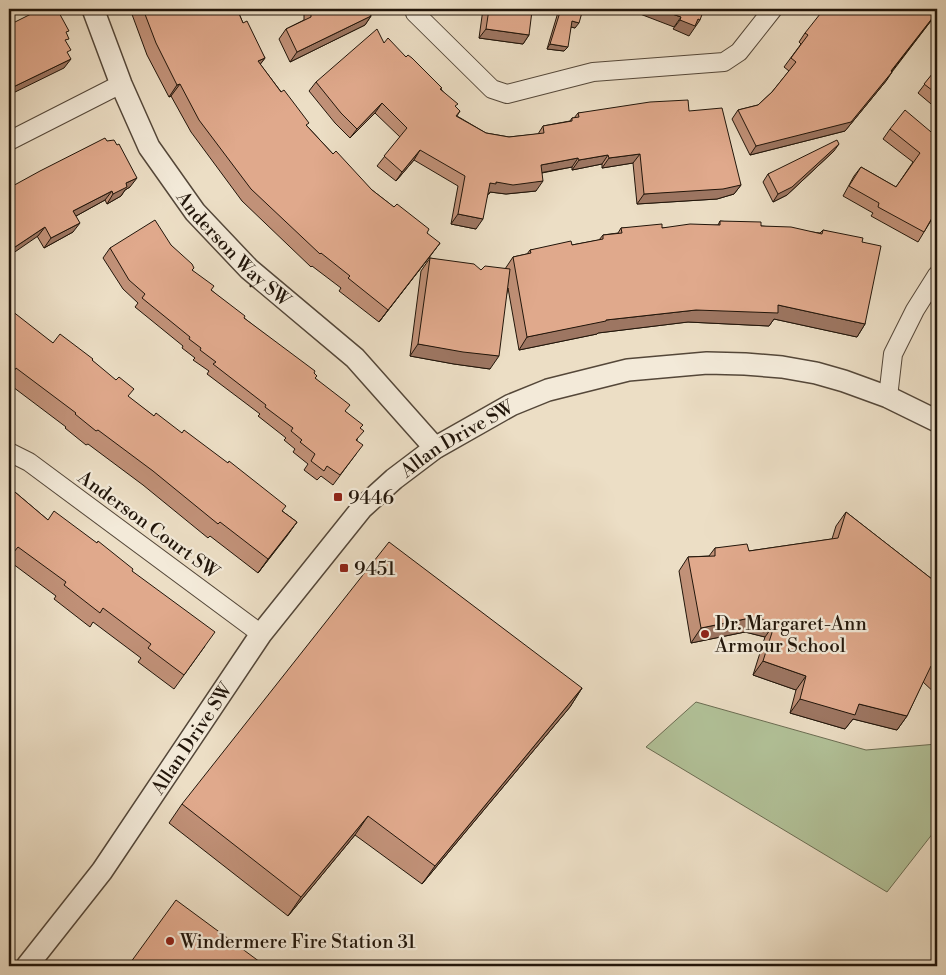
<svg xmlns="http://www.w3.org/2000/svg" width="946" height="975" font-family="'Libre Bodoni',serif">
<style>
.green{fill:#b2c299;stroke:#6a6c52}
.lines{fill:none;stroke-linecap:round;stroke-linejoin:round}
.minor-casing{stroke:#544739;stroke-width:20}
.tertiary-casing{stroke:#544739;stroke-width:24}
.minor{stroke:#f3ead9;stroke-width:18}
.tertiary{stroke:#f3ead9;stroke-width:21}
.wall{fill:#c19178;stroke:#21150a}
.shaded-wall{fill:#9d7662;stroke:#21150a}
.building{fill:#e0a98c;stroke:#21150a}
.poi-dot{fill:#8f2418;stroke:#f3ead9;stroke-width:2}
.labels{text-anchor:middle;stroke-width:4.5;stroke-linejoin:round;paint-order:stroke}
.street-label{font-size:19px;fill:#21150a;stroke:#f3ead9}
.poi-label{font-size:19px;fill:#21150a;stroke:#f3ead9;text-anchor:start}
</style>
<rect width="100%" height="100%" fill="#ecdec5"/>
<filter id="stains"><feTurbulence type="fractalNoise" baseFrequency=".004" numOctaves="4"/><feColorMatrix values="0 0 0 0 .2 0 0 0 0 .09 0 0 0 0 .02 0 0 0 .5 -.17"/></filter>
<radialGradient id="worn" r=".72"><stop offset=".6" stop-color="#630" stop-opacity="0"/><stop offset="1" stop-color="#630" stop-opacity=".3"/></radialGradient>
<path class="green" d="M696 702 866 750 937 744V828L887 892 646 747Z"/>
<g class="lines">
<g class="minor-casing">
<path id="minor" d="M414 9 415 13 492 89 507 94 593 72 724 62 739 52 773 9
M9 141 121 84
M888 397 893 354 915 310 937 275
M9 452 29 462 261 634"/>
</g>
<g class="tertiary-casing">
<g id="tertiary">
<path id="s1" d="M93 9 121 84 149 147 195 212 249 269 355 358 435 448"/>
<path id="s2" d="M27 966 102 871 261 634 362 508 394 479 435 448 511 405 548 390 628 370 707 363 745 364 782 367 816 373 844 381 888 397 937 421"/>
</g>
</g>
<use href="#minor" class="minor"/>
<use href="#tertiary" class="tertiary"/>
</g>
<path class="wall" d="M130 9H237L243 23 265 58 260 64 307 126 333 154 372 190 427 233 431 255 379 322 339 291 341 288 312 266 311 267 242 201 191 132 171 96 169 97 147 55Z
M304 9H368L371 16 365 25 290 62 279 39 286 29 304 20Z
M483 9H521L529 35 523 44 479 38Z
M559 9H583L575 28 571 27 564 51 547 49Z
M712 9H724V10L722 9 719 14Z
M937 9V13L892 72 886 81 845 131 750 155 732 119 738 110 758 105 772 92 789 71 784 67 801 44 799 42 805 33Z
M384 43 406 57 441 89 455 107 460 111 457 116 486 133 509 137 538 134 543 126 570 121 572 118H574L578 113 689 111 741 185 734 194 717 199 637 204 633 163 602 168V164L572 170V167L542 173 536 191 506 194 490 192 489 194H488L476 229 451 224 458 186 414 160 396 181 377 166 400 137 375 113 350 138 335 123 309 91 316 82Z
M937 68V109L918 93Z
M890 129 937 137V216L935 214 924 232 918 242 871 216 873 213 843 196 854 176 861 167 896 187 913 162 883 139Z
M834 151 787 195 773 202 763 182 768 174Z
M130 187 125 190 121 196 107 204 105 200 76 216 73 232 44 248 9 188Z
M720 221 820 233 823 230 862 242 865 324 857 337 774 319 769 326 688 322 598 333 597 334 519 350 508 288 490 369 454 364 410 356 421 271 430 258 481 270 505 269 513 257 527 254 530 250 572 245 599 240 603 235 618 233 621 228H662L718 225Z
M171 245 192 270 211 290 244 318 314 373 315 378 360 428 357 440 356 454 333 485 321 476 317 480 304 470 308 464 293 452 295 449 284 440 286 438 258 416 260 414 207 374 209 371 193 360 195 358 182 348 183 346 135 307 138 303 123 289 103 258 110 248Z
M9 315 53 343 92 360 128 397 297 522 258 573 210 536 208 538 143 485 88 444 86 445 65 428 66 427 9 384Z
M9 487 48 520 132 571 205 646 174 689 138 662 141 658 93 622 90 627 54 599 56 596 9 561Z
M846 512 937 583V695L923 682 907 716 897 730 853 719 845 729 790 713 796 690 753 675 765 637 745 632 691 643 679 571 688 557 709 556 715 548 749 551 832 539 836 526Z
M582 688 570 707 422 884 355 835 288 916 169 823 182 804Z"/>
<path class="shaded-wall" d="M627 9H658L681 17 674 27Z
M937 12V13L885 80 891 71Z
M371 16 365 25 290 62 297 52Z
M698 19 700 20 689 36 673 29 680 20Z
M572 21 579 23 575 28 568 26Z
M486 29 529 35 523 44 479 38Z
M550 44 568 47 564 51 547 49Z
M265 58 256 70 258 61Z
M71 59 64 68 9 95V89Z
M892 72 886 81 845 131 750 155 756 146Z
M180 84 171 96 169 97 177 85Z
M382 103 375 113 350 138 357 129Z
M839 144 834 151 787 195 773 202 778 194Z
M420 150 414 160 396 181 402 172Z
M640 154 633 163 602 168 609 158Z
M608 155 602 164 572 170 579 160Z
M578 158 572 167 534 174 541 165Z
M137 178 130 187 125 190 121 196 107 204 113 194 126 183Z
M543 181 536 191 506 194 490 192 489 194 483 193 490 183 496 182Z
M741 185 734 194 717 199 637 204 644 194Z
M112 191 105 200 67 221 73 211Z
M458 214 483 219 476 229 451 224Z
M80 223 73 232 44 248 51 238Z
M45 227 38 236 9 256V253L15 247Z
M440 243 431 255 379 322 388 310Z
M778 305 865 324 857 337 774 319 769 326 688 322 598 333 597 334 519 350 527 337 606 320 696 310Z
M418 344 499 356 490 369 454 364 410 356Z
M297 522 287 536 258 573 268 559Z
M755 617 775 623 765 637 745 632 691 643 701 628Z
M763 661 806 676 796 690 753 675Z
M582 688 570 707 422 884 435 866Z
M800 699 859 704 907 716 897 730 853 719 845 729 790 713Z
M368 816 355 835 288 916 301 897Z"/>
<path class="building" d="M41 9H57L69 31 66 32 69 39 65 40 71 50 67 52 71 59 9 89V25Z
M143 9H237L243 23 247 21 265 58 258 61 281 92 284 90 309 123 306 125 333 154 336 151 372 190 394 207 397 204 429 229 427 233 440 243 388 310 348 278 350 276 321 253 320 254 251 189 199 120 180 84 177 85 156 43Z
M311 9H368L371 16 297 52 286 29 311 17Z
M489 9H521V10L532 11 529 35 486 29Z
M561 9H583L579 23 572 21 568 47 550 44Z
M658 9H704L700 20 698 19 695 26 680 20 681 17Z
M824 9H937V12L891 71 892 72 851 122 756 146 738 110 758 105 772 92 796 62 791 58 808 35 805 33Z
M377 29 384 43 388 38 406 57 408 55 412 58 442 88 440 89 458 104 455 106 460 111 456 116 486 133 509 137 544 133 543 126 572 121V118L579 117 578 113 650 102 688 100 689 111 722 108 741 185 723 189 644 194 640 154 609 158 608 155 579 160 578 158 541 165 543 181 513 185 496 182V184L490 183 483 219 458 214 465 176 420 150 402 172 384 156 407 128 382 103 357 129 341 113 316 82Z
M937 68V94L924 84Z
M905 110 937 137V209L924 232 878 207 879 203 849 186 861 167 896 187 920 153 890 129Z
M105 138 107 141 114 140 117 145 119 144 137 178 126 183 127 187 113 194 112 191 73 211 80 223 51 238 45 227 15 247 9 253V188L40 171Z
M837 140 839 144 792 187 778 194 768 174Z
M155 220 171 245 192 264 194 268 192 270 214 286 211 290 245 316 244 318 315 371 314 373 317 376 315 378 350 405 345 411 363 425 360 428 364 431 356 440 363 445 340 475 327 466 324 471 311 461 315 454 300 442 302 440 291 431 293 428 265 407 266 405 213 364 216 362 200 350 201 348 189 339 190 337 142 298 145 294 129 280 110 248Z
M720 221 761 222V226L791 227 822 234 823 230 863 238 862 242 881 246 865 324 778 305V313L696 310 606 320V321L527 337 513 257 531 253 530 250 571 241 572 245 603 239V235L622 233 621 228 662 224V228L690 224 720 225Z
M430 258 474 264 481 270 485 266 510 269 499 356 463 352 418 344Z
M12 311 53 343 60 334 93 359 92 360 116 380 119 377 134 389 128 396 154 416 156 413 182 433 184 430 228 463 229 461 286 506 282 511 297 522 268 559 220 522 218 524 153 471 98 430 96 431 75 414 76 413 16 368 13 373 9 370V315Z
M9 487 48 520 54 511 97 543 98 541 133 569 132 571 215 632 184 675 148 648 151 644 103 608 100 613 64 585 66 582 18 547 9 558Z
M846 512 937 583V672L931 666 907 716 859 704 855 715 800 699 806 676 763 661 775 623 755 617 701 628 688 557 715 556V548L747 544 749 551 838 538Z
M389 542 582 688 435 866 368 816 301 897 182 804Z
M176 900 260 962 257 966H128Z"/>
<g class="poi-dot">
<rect x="333" y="492" width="10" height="10" rx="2.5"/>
<rect x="339" y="563" width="10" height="10" rx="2.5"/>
<circle cx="705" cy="634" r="5"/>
<circle cx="170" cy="941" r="5"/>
</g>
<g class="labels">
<g class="street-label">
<text dy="7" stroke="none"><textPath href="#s1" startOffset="282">Anderson Way SW</textPath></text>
<text dy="7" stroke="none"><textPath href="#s2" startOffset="686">Allan Drive SW</textPath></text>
<text transform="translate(149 524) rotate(36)" y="7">Anderson Court SW</text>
<text dy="7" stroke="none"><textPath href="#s2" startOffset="281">Allan Drive SW</textPath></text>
</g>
<g class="poi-label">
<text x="348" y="504">9446</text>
<text x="354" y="575">9451</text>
<text x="715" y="630">Dr. Margaret-Ann<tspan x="715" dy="22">Armour School</tspan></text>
<text x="180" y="948">Windermere Fire Station 31</text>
</g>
</g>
<rect width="946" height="975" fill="none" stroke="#ecdec5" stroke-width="30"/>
<rect x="10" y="10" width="926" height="955" fill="none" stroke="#21150a" stroke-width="2.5"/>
<rect x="15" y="15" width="916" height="945" fill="none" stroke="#21150a"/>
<rect width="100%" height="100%" filter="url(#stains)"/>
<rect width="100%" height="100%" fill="url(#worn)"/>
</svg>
